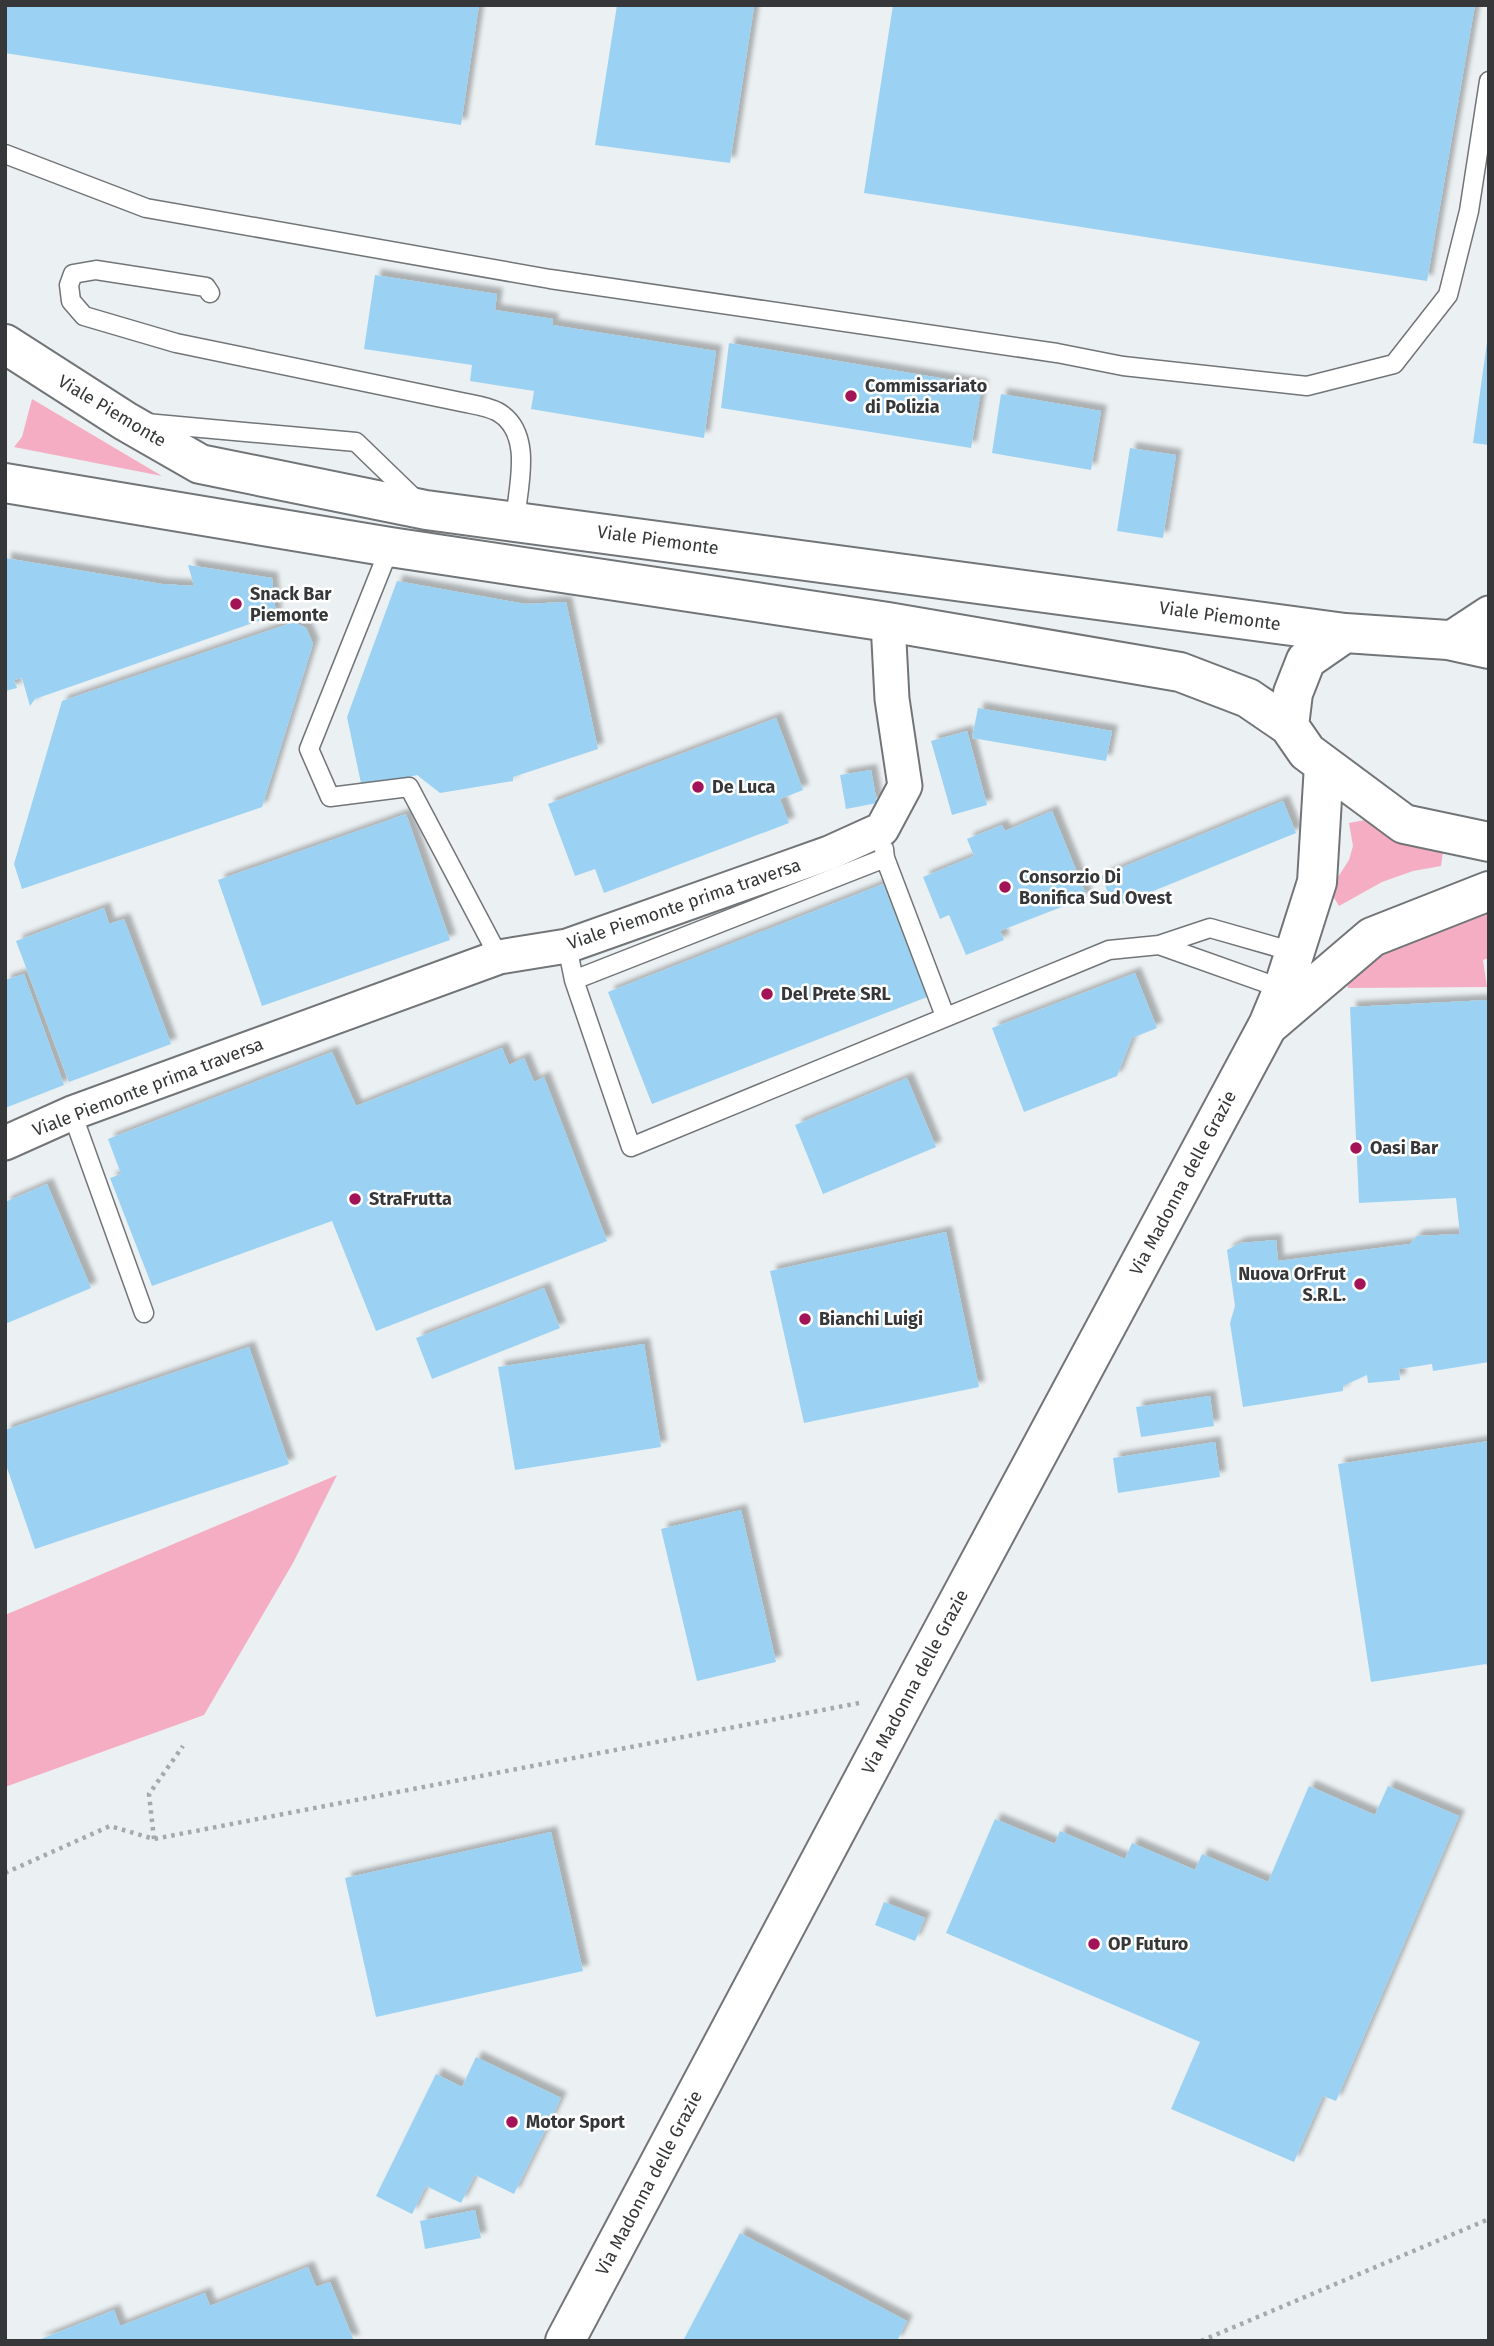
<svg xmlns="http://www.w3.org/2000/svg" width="1494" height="2346" font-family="'Fira Sans',sans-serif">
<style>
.green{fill:#f4adc2}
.building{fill:#9bd2f3;filter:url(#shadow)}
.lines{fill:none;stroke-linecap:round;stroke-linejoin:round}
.lane-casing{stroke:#717578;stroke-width:21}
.street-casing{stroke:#717578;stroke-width:37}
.secondary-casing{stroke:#717578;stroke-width:42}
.path{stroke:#a5a9ab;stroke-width:4.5;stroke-dasharray:3.5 5;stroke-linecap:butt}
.lane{stroke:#fff;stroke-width:18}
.street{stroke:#fff;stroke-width:33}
.secondary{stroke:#fff;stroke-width:38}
.poi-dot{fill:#a31357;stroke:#fff;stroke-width:2.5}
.labels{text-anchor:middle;stroke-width:5;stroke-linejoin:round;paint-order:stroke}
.poi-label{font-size:18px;font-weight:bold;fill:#353738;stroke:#fff;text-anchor:start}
.street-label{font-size:18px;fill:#353738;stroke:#fff}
</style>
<defs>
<filter id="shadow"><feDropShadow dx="6" dy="-6" stdDeviation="2" flood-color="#0004"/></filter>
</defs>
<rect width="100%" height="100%" fill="#ebf0f2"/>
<path class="green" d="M32 399 162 476 14 447 22 437Z
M1365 820 1378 830 1443 852 1441 866 1413 871 1382 882 1339 906 1333 896 1338 877 1349 860 1353 846 1349 823Z
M1489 912V958L1483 960 1487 987 1348 988 1345 976 1408 937Z
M337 1475 293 1563 204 1715 5 1787V1615Z"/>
<path class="building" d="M5 5H479L461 125 5 53Z
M617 5 754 7 730 163 595 145Z
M893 5H1475L1427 281 864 193Z
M375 275 497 294 495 310 553 319 552 325 716 351 704 438 531 409 534 391 470 381 472 365 364 349Z
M1487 342H1489V445L1473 443Z
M729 343 982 385 971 448 721 408Z
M1001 394 1101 411 1091 470 992 453Z
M1130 448 1176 455 1163 538 1117 531Z
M5 558 162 584 194 586 188 565 272 578 276 615 35 699 30 706 22 678 14 680 17 688 5 691Z
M397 581 525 604 566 602 598 749 513 777V781L440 793 417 775 362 788 347 717Z
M294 622 306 628 313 644 262 807 22 889 14 864 62 701Z
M978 708 1112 731 1106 761 972 738Z
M776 718 803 790 780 799 789 823 604 893 595 869 575 876 548 804Z
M967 731 987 805 952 815 931 741Z
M871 770 877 803 846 809 840 775Z
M1283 801 1296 833 1114 907 1101 876Z
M1052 811 1087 897 1000 931 1004 940 966 955 949 915 940 919 923 877 974 856 967 839 1002 825 1005 831Z
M406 814 450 940 262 1006 218 880Z
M883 884 927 997 652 1104 608 992Z
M104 908 109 924 124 919 171 1044 69 1082 16 941Z
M1135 973 1157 1028 1132 1038 1117 1076 1024 1112 992 1028Z
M24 974 64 1085 5 1108V980Z
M1489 1000V1362L1433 1371 1432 1364 1399 1369 1400 1380 1368 1383 1367 1375 1343 1386V1391L1243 1407 1230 1323 1235 1306 1227 1250 1240 1243 1276 1240 1278 1261 1410 1244 1417 1236 1460 1234 1456 1198 1359 1203 1350 1007Z
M502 1048 509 1065 524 1058 534 1082 544 1077 607 1241 376 1331 332 1221 152 1286 110 1178 121 1174 108 1139 332 1052 356 1106Z
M907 1078 936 1147 823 1194 795 1125Z
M47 1184 91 1288 5 1324V1202Z
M946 1232 979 1387 804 1423 770 1271Z
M544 1288 560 1328 432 1379 416 1338Z
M644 1344 661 1447 515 1470 498 1367Z
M249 1347 289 1464 35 1549 5 1462V1430Z
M1210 1396 1214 1426 1141 1437 1136 1407Z
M1489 1441V1670L1486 1664 1371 1682 1338 1464Z
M1215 1442 1220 1477 1118 1493 1113 1458Z
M741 1510 776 1662 697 1681 661 1529Z
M1309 1786 1375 1815 1388 1786 1459 1816 1336 2101 1323 2096 1294 2162 1171 2109 1200 2042 946 1933 995 1819 1055 1844 1060 1831 1125 1859 1132 1843 1195 1870 1202 1854 1268 1882Z
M551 1832 583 1971 376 2017 345 1878Z
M884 1902 925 1918 915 1941 875 1925Z
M476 2057 561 2098 514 2194 475 2175 461 2203 426 2186 412 2214 376 2196 436 2074 462 2087Z
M475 2210 481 2238 425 2249 420 2221Z
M740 2233 907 2321 897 2341H683Z
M308 2267 316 2287 330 2282 354 2341H36L114 2310 120 2326 205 2293 210 2306Z"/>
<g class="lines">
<g class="lane-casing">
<path id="lane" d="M5 154 146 208 550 279 1057 353 1123 366 1307 386 1394 364 1448 295 1469 211 1489 81
M210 293 206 287 96 270 73 274 69 285 71 301 84 316 176 343 466 403C476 405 489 407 498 412 534 433 518 487 515 520
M146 423 356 442 418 502
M390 547 309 749 330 797 409 787 499 957
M884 849 885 858 945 1016
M1159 945 1283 989
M567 946 574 980 631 1147 1109 950 1159 945 1210 928 1294 952
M574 980 885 858
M72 1113 144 1313"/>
</g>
<g class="street-casing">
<path id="street" d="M1448 640 1489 613
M5 1143 72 1113 499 957 567 946 829 853 882 829 905 786 892 699 888 622"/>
</g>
<g class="secondary-casing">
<path id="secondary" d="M5 344 125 421 200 464 426 510 1345 633
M5 483 390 547 888 622 1180 672 1248 698 1289 726
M1489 649 1448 640 1345 633 1306 660 1293 693 1289 726 1307 752 1404 824 1489 842
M1270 1024 1372 937 1489 891
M565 2341 905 1701 1268 1025 1283 989 1317 882 1324 765"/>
</g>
<path class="path" d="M154 1839 149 1794 183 1746
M5 1873 110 1826 154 1839 859 1703
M1201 2341 1489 2219"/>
<use href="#lane" class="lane"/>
<use href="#street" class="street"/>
<use href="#secondary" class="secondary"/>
</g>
<g class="poi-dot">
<circle cx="851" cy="396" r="7"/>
<circle cx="236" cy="604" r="7"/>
<circle cx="698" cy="787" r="7"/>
<circle cx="1005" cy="887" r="7"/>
<circle cx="767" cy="994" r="7"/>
<circle cx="1356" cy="1148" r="7"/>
<circle cx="355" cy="1199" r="7"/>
<circle cx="1360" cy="1284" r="7"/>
<circle cx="805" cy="1319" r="7"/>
<circle cx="1094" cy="1944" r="7"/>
<circle cx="512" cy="2122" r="7"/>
</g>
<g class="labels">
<g class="poi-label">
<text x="865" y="392">Commissariato<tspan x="865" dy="21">di Polizia</tspan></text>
<text x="250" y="600">Snack Bar<tspan x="250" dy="21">Piemonte</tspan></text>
<text x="712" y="793">De Luca</text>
<text x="1019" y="883">Consorzio Di<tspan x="1019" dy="21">Bonifica Sud Ovest</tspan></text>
<text x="781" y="1000">Del Prete SRL</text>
<text x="1370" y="1154">Oasi Bar</text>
<text x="369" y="1205">StraFrutta</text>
<text x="1346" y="1280" text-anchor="end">Nuova OrFrut<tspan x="1346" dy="21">S.R.L.</tspan></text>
<text x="819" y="1325">Bianchi Luigi</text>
<text x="1108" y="1950">OP Futuro</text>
<text x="526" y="2128">Motor Sport</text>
</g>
<g class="street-label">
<text transform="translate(112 411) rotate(31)" y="6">Viale Piemonte</text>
<text transform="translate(658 540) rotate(8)" y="6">Viale Piemonte</text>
<text transform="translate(1220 616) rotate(8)" y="6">Viale Piemonte</text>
<text transform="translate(684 904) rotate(-19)" y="6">Viale Piemonte prima traversa</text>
<text transform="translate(148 1087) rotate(-21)" y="6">Viale Piemonte prima traversa</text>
<text transform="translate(1183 1183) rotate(-62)" y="6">Via Madonna delle Grazie</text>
<text transform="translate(915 1682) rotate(-62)" y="6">Via Madonna delle Grazie</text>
<text transform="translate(649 2183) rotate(-62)" y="6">Via Madonna delle Grazie</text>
</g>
</g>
<rect width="1494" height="2346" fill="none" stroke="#353738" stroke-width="14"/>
</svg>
